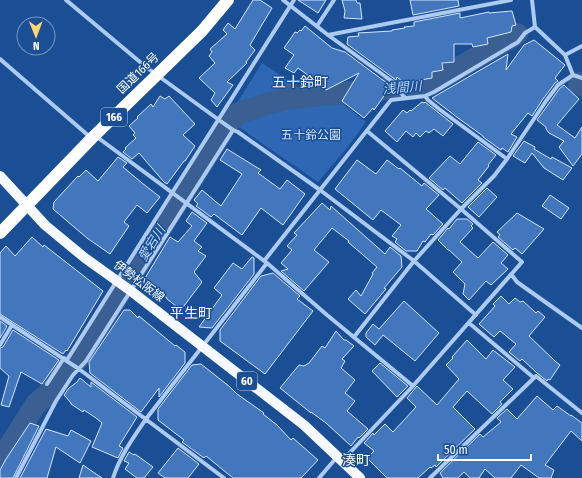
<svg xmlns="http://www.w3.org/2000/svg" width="582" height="478" font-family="'Fira Sans Condensed','Noto Sans JP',sans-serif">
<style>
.green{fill:#2e68b4}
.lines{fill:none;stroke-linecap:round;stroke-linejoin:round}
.river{stroke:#395f93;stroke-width:22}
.building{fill:#4377bd;stroke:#d4e5fb}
.street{stroke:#adcaf0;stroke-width:4}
.primary{stroke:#f6f9ff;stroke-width:10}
.highway{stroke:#fff;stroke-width:12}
.labels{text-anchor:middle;stroke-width:3;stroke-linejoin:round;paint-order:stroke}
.shield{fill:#1a4f96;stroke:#bacae0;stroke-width:1}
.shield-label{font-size:11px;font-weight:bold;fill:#fff}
.street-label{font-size:12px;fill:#fff;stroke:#1a4f96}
.park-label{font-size:12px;fill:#d4e5fb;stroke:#1a4f96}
.water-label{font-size:13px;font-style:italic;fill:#b9d5f7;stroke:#1a4f96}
.quarter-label{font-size:14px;fill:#fff;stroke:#1a4f96}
</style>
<rect width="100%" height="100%" fill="#1a4f96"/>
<path class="green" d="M262 63 319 101H339L366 122 347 148 318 182 270 149 227 118 242 95Z"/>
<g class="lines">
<path class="river" d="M579 83 582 85
M0 461 36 404 53 389 67 368 77 360 227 124 239 113 266 104 292 98 429 85 517 34"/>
</g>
<path class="building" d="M253 0H260L272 8 250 45 255 50 246 62 247 63 227 82 233 85 217 107 211 100 215 93 199 78 215 63 209 56 212 52 210 49 227 34 223 30 228 23 235 29Z
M298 0H326L318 13Z
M342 0H356L357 3H360L362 19 344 18 345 11Z
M410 0H458L459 6 413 15Z
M512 11 516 25 512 26 511 32 487 38 488 44 473 47 472 44H454V62L442 63 443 70 432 72V78L404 83 397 77 396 80 347 44 348 37 359 36 358 33 392 31V30L405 28 404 27 414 26V22L460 13V18L489 12V13Z
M305 26 332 48 345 52 391 86 374 110 373 108 364 118 342 101 359 73 326 90 324 86H323L298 68 294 73 285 68 294 55 284 48 295 32 297 33 300 30 301 31Z
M534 40 565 65 555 78 558 81 555 83 543 99 532 116 528 113 511 134 517 137 508 152 502 148 501 150 483 137V136L458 118 432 98 508 54 506 70 524 45Z
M564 85 579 99 557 125 575 138 582 127V154L573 166 559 147 564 141 549 133 546 129V127L537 120 560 88Z
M160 96 165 99 169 96 195 124 183 135 195 146 185 161H184L167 184 164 182 139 153 132 159 123 152 126 149 125 148 136 138 133 135 135 133 129 126 138 118 137 117 151 104 153 107Z
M422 102 424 103 425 102 453 124 443 136 434 129 429 133 426 131 420 137 416 133 413 137 406 131 397 142 385 131 403 110 407 113 410 110 411 111Z
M524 141 535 147 534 149 551 159 552 157 572 168 563 180 544 168 532 153 525 163 513 156Z
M478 142 496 155 488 165 489 166 478 180 482 183 462 203 445 188 443 190 429 178 450 156 460 164Z
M227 149 261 170 258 173 280 189 287 180 305 194 283 225 261 208 242 235 214 214 211 217 196 206 198 204 194 200 202 190 221 206 242 174 220 160Z
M118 157 127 163 123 167 142 183 160 197 147 213 137 205 124 222 129 226 110 254 87 238 53 209 54 202 78 176 79 177 86 170 98 181Z
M357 160 376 174 387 160 399 169 400 168 422 186 424 183 439 195 426 209 443 224 433 235 431 234 425 242 423 241 417 251H406L395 242 397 239 392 236 401 225 381 210 373 220 335 189Z
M487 188 497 197 479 217 468 207Z
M550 195 569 208 561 219 542 206Z
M322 203 330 210 331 206 385 254 390 247 401 256 402 267 384 288 386 289 365 314 348 299 356 290 361 296 373 274 372 273 377 267 348 242 349 241 332 228 314 250 329 262 304 291 281 271 288 269 281 263 292 250 287 246 297 235 294 233Z
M192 212 207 223 194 241 202 247 198 251 206 256 194 272 202 282 181 310 167 299V298L145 282V278L170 237 178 242 192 226 186 221Z
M517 213 544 229 522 254 515 248 513 250 498 237 500 235 497 232Z
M457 219H467L473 224 471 226 473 228 460 242 478 258 493 242 508 255 501 263 508 269 491 285 486 281 469 300 463 294 465 284 453 272 462 262 449 250H448L438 240 448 228 449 229Z
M32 237 43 247 44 245 103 291 67 351 66 350 63 354 0 314V253L6 246 15 256Z
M252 257 254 258V274L212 328 199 327 222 295 214 288 233 263 242 269Z
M273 273 300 296 297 299 313 311 265 374 220 341V330L261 276Z
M501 296 509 304 515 298 520 302 523 301 536 313 538 311 545 317 529 336 555 361 560 365 550 380 548 379 547 381 537 373 522 359 520 361 509 352 516 344 500 331 494 337 479 324 495 306 493 304Z
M404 301 439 333 415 361 383 335 375 345 366 337V333L373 324 379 329Z
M124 310H130L138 318 139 316 175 346 176 345 185 352V363L159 397V388L141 412 90 373 89 362Z
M0 321 7 326 0 338Z
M13 330 59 360 42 384 21 372 9 407 1 405 9 376 0 368V348L3 347Z
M336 331 344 340H346L354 346 342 359 345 361 341 368 355 380 345 393 355 401 347 411 368 429 359 438 358 437 351 446 326 423 311 412V413L280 388 299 365 304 366 309 363 322 346 325 348Z
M467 340 486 359 493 350 515 367 503 380 513 389 500 402 502 404 492 414 467 391 453 407 475 429 436 467 435 465 431 468 430 467 418 478H387L367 458 374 451 364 443 373 433 374 435 385 424 393 432 416 407 407 398 417 386 437 405 459 379 446 365 453 358 452 357Z
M380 363 408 386 397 397 372 371Z
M201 364 230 387 237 394 264 413 263 414 277 425 291 440 293 438 318 460 301 478H233L206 456 204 458 182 442 184 440 158 420V409L192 365Z
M80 378 91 387V382L137 417 119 446 123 448 118 458 92 447 102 423 96 418 84 410 83 412 71 404V403L64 395 69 388 77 382Z
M537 396 553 410 557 406 571 416V415L582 423V441L571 431 545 465 554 470 551 478H539L521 465 511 478H495L485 469 479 478H470L464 472 458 478H443L440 473 480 434 483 437 501 422 497 418 507 409 517 419Z
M30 423 39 426 13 478H0V470L6 459Z
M46 429 68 436 71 430 91 441 80 463 56 447 47 478H20Z
M178 448 199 464 188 478H165L158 473Z
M129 452 134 455 135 454 153 467 144 478H137L125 469 129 463 124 461Z
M83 465 102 478H79Z"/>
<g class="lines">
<path class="street" d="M66 0 146 67 219 120 233 130 238 132 320 190 414 261 476 315
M283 0 328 35 393 82 405 98
M532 0 535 27 565 55 573 75
M317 26 334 0
M328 35 511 0
M565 55 582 46
M0 59 90 137
M573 75 582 78
M425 96 428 100 439 109 507 159
M97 137 267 263 327 315 413 386
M264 261C306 207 349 154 391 100L425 96 434 92 518 42 525 33 535 27
M511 274 517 282 582 328
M0 317 79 369 224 478
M469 323 534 378
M354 337 414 261 461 209 494 176 507 159 546 101 558 85 573 75
M0 345 12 325
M67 360 172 193 294 0
M47 384 64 358
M342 461 413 386 522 262 461 209 367 131
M16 478 56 401 73 375 86 361 233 130
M113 478C120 456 133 438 146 419L267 263
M319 478 337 457
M430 478 536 376 582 413"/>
<path class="primary" d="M0 176 45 225 85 258 131 291 304 425 360 478"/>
<path class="highway" d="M0 233 92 138 202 31 228 0"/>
</g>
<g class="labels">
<g class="shield">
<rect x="101" y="108" width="26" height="18" rx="3"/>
<rect x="237" y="372" width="20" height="18" rx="3"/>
</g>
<g class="shield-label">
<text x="114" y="121">166</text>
<text x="247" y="385">60</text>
</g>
<g class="street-label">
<text transform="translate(138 73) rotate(-44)" y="4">国道166号</text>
<text transform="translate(139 281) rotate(37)" y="4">伊勢松阪線</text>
</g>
<g class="park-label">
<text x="311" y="139">五十鈴公園</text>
</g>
<g class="water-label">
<text transform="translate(402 87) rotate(-5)" y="5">浅間川</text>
<text transform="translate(151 243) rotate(-58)" y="5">愛宕川</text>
</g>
<g class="quarter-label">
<text x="300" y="87">五十鈴町</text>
<text x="191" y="318">平生町</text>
<text x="356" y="465">湊町</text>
</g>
</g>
<g transform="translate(36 36) rotate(179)"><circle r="19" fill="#1a4f96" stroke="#7695c0"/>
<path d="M0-3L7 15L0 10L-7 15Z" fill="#ffd66c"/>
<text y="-6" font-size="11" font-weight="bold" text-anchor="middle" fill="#ffffff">N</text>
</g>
<path d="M438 454v6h93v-6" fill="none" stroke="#ffffff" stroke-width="2"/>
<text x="444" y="454" font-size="12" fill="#ffffff" stroke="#1a4f96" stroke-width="3" paint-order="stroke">50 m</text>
</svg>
